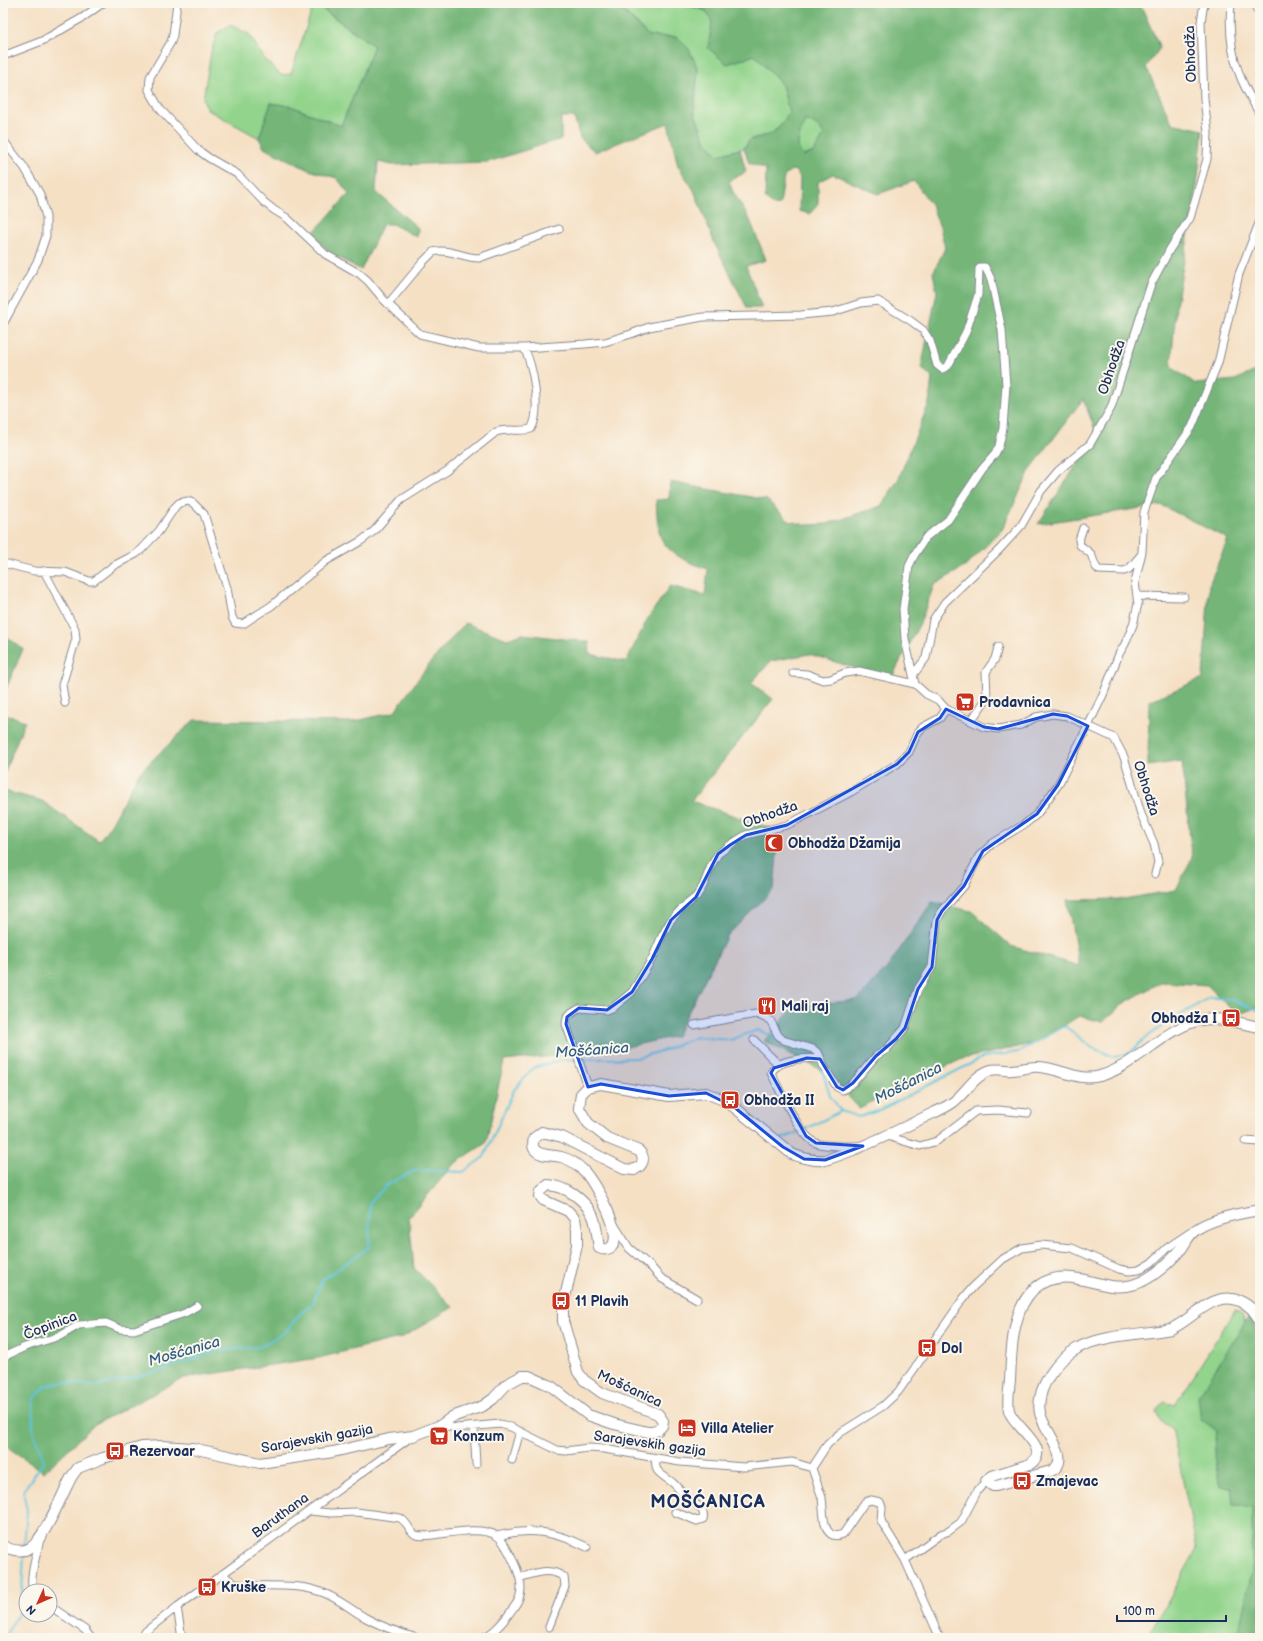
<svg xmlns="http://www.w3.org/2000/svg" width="1263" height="1641" font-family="'Balsamiq Sans',sans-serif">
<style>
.green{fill:#92d48c;stroke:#568275}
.forest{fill:#75b678;stroke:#48726b;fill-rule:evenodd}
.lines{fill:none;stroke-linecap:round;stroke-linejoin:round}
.stream{stroke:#5fc4dd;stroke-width:2}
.street-casing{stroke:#888891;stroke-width:9}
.secondary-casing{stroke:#888891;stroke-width:12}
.primary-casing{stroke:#888891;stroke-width:13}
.street{stroke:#fff;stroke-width:7}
.secondary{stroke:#fff;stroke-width:10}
.primary{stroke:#fff;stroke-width:11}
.marked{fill:#1d4ed8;fill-opacity:0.2;stroke:#1d4ed8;stroke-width:3;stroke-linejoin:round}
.labels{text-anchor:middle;stroke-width:4;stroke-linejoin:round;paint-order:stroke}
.street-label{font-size:14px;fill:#1b2f5e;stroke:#fbf7ec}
.poi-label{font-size:14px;font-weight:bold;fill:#1b2f5e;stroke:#fbf7ec;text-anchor:start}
.water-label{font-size:15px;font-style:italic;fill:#2f5c84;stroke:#fbf7ec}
.district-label{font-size:18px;font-weight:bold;letter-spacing:1px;fill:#1b2f5e;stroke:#fbf7ec}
</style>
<rect width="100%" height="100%" fill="#fbf7ec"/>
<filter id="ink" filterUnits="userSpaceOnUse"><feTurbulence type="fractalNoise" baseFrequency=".025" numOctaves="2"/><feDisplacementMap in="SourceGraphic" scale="8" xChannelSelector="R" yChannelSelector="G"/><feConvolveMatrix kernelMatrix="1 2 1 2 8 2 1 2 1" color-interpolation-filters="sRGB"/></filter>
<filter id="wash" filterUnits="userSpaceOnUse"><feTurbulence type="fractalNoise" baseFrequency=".012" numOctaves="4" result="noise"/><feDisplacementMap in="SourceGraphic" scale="16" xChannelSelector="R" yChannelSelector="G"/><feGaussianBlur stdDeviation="0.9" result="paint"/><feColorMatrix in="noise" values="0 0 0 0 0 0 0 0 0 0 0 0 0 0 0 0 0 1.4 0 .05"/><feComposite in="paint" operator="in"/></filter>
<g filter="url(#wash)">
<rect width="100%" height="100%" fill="#f5e0c4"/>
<path class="green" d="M314 3 374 46 341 126 290 106 271 103 259 138 208 110 203 99 211 52 217 33 230 25 249 34 265 60 281 75 291 74Z
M622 3H681L706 11 712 22 727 64 755 55 782 85 789 112 783 124 769 135 750 139 744 148 718 155 705 140 694 111 698 69 677 37 649 36 625 12Z
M804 120 819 126 824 135 814 152 803 156C793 146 801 132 804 120Z
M1235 1310 1242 1314 1260 1380V1638H1147L1197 1549 1172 1428 1159 1420 1156 1411 1164 1402 1175 1405Z"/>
<path class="forest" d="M315 3H621L625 13 649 36 677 37 689 49 698 69 694 111 705 140 718 155 740 149 746 172 729 181 732 190 750 220 766 260 746 266 762 308H747L714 242 694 190 678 166 668 123 595 152 580 138 574 117H561V139L488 162 392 165 378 162 376 192 418 228 417 237 392 224H383L361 270 332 254 311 235 349 194 337 178 309 170 264 148 259 138 271 103 290 106 341 126 374 46Z
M681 3H1119L1142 8 1160 48 1146 67 1172 123 1203 130 1197 186 1176 306 1171 367 1196 384 1235 380 1260 369V1006L1237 1015 1207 985 1161 982 1124 1003 1103 1022 1079 1016 1036 1043 962 1059 859 1108 827 1073 764 1041 795 1006 858 1000 887 968 932 902 971 911 1011 946 1079 966 1067 900 1124 899 1176 890 1192 858 1182 761 1148 766 1149 701 1203 678 1209 585 1228 539 1161 505 1038 524 1097 434 1083 399 1030 470 1002 530 966 566 934 585 920 623 891 679 809 654 771 661 751 683 773 699 691 801 779 831 774 889 727 936 676 1036 613 1050 504 1061 486 1143 454 1164 409 1217 414 1268 453 1307 403 1337 318 1358 184 1378 95 1424 44 1472 3 1444V784L5 791 42 801 99 841 111 824 139 773 194 720 352 722 394 712 430 663 465 623 507 639 523 634 589 642 590 654 626 662 648 618 670 586 705 595 708 569C692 564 671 556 662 540 657 530 657 511 656 500L669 499 670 482 767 500 789 521 806 525 827 524 881 506 898 480 929 403 932 377 921 368 937 292 933 273 945 248 940 227 931 204 914 181 878 194 833 174 818 182V203L810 214 799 211 800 177 796 171 791 170 784 177 780 205 773 206 765 198 766 169 749 163 744 148C752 137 755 139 768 135 778 132 784 121 789 112L782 85 755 55 727 64 708 48 712 22 706 11ZM805 120 818 126 824 135 814 152 803 156C793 146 801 132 805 120Z
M3 634 23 649 3 696Z
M3 713 25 721 3 776Z
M1251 1313 1260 1349V1638H1237L1252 1572V1507L1233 1505 1231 1487 1220 1486 1214 1457 1217 1431 1201 1419 1198 1397Z"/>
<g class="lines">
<path class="stream" d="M791 1046 810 1056
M821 1067 830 1096 841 1111 859 1117 878 1111 984 1057 1018 1052 1065 1026 1091 1047 1114 1057 1130 1053 1143 1040 1161 1027 1210 997 1233 1000 1260 1011
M806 1129 841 1111
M781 1139 799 1132
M24 1548 27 1510 23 1491 44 1461 33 1431V1399L46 1386 64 1382 97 1386 153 1373 220 1350 260 1347 285 1332 300 1314 313 1303 322 1280 369 1247 370 1202 388 1184 416 1170 463 1172 484 1157 514 1090 533 1068 562 1060 636 1058 665 1050 696 1037 730 1040 758 1030 778 1039
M4 1638 21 1609 24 1554"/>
</g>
</g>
<g filter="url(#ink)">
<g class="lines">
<g class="street-casing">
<path id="street" d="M177 3 173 35 171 42 150 77 149 90 160 109 198 150 209 158 237 174 264 202 274 210 287 218 325 254 360 274 368 281 384 300 420 334 479 348H524L585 344 605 342 631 334 649 327 703 317 801 315 833 312 861 303 878 301 911 321 923 330 930 341 937 365 942 369 948 366 966 332 978 295 979 269 981 267H985L991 279 1002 330 1006 385 1003 428 999 446 995 454 982 469 948 520 926 537 914 556 909 566 903 609 905 639 915 684 926 694 938 700 946 709 984 727 998 729 1021 725 1036 717 1053 714 1067 716 1114 738 1124 757 1141 814 1154 844 1158 862 1155 874
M1231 3C1229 26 1231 52 1239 73 1244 88 1253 101 1260 115
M3 56 42 41 82 18 103 3
M3 140 24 167 40 194 46 217V236L38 260 3 324
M388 304 422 263 433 252C449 248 464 258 479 258L559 229
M1083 528 1079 540 1080 545 1091 554 1096 567 1099 570 1124 571 1129 569 1140 556
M3 563 34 571 65 572 89 581H94L113 566 136 554 142 549 159 531 175 507 179 503 188 501 193 503 204 514 227 588 232 617 235 623 243 624 252 618 271 606 326 561 361 541 374 531 401 500 447 471 496 432C508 428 519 432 531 429 542 412 533 365 524 348
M44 571 75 629 76 639 62 685 65 703
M1137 596 1184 597
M793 673 807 674 823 680 831 679 845 673 859 671 915 684
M913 675 926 658 933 620 945 602 999 550 1021 526 1041 491 1058 471 1090 444 1111 408 1151 284 1170 249 1190 218 1207 159 1208 132 1204 99 1201 22 1204 3
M971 721 987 698 986 672 995 659 998 647
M694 1025 756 1014 770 1020 778 1035 783 1040 813 1049 819 1054 824 1067 837 1087 843 1090 853 1083 876 1056 886 1050 905 1028 918 989 932 967 937 920 942 911 964 886 979 856 993 843 1025 824 1037 814 1058 785 1088 726 1103 695 1119 654 1125 644 1133 625 1138 604 1135 582 1142 552 1144 512 1156 478 1192 427 1218 363 1239 274 1260 221
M754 1040 778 1064
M820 1059C806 1058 778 1058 771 1073 780 1090 799 1136 816 1143 826 1147 848 1146 859 1146
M588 1087 566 1024 567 1017 572 1012 579 1008 607 1010 614 1007 632 992 652 959 662 936 671 920 682 908 696 897 703 886 711 866 718 854 730 845 746 835 787 825 803 817 851 792 897 764 909 752 918 732 923 727 940 718 946 709
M887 1136 920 1146 937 1141 976 1111 998 1110 1028 1113
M1245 1141 1260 1142
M613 1223 629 1248 651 1267 661 1278 697 1299
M3 1357 25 1347 60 1336 79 1325 106 1323 120 1329 134 1330 185 1313 197 1306
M441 1425 456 1428 500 1424 511 1427 557 1450 566 1451 588 1448 604 1449 680 1462 744 1467 792 1462 812 1468 827 1445 840 1433 883 1406 898 1392 963 1299 973 1287 1003 1259 1022 1248 1041 1245 1072 1248 1119 1269 1129 1271 1139 1270 1151 1263 1167 1248 1191 1232
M474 1427 476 1464
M655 1458C656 1462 655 1466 657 1470 661 1476 669 1479 674 1484 679 1489 683 1494 687 1498 695 1504 706 1508 703 1519L697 1521 675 1512
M512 1460 520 1431
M812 1468C815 1478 819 1488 822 1498 824 1510 821 1543 843 1534L865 1502 871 1500 880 1502 882 1507 881 1521 905 1560 940 1638
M310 1511 330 1513 357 1512 400 1518C408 1522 410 1533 416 1535 423 1537 434 1535 440 1534 456 1532 483 1527 497 1536 505 1541 512 1559 516 1567 522 1582 524 1594 514 1607 506 1619 495 1633 482 1638
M497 1536C530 1527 557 1532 587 1547
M905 1560 941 1534 949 1531 961 1522 978 1490 986 1481
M222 1574 235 1584 242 1585C268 1587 296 1583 321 1592 337 1597 351 1610 366 1618 382 1627 400 1633 417 1638
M521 1577C537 1573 549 1567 564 1577L565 1586 549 1627
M34 1591C27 1582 38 1550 40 1539
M50 1606 85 1630 91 1638
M177 1607 182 1638
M141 1638 146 1631 177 1607 411 1437"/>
</g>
<g class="secondary-casing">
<path id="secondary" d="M1260 1210C1241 1213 1213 1218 1197 1229 1190 1233 1186 1242 1182 1248 1169 1263 1152 1280 1132 1285 1113 1290 1097 1282 1079 1279 1044 1272 1024 1291 1016 1323 1011 1342 1011 1361 1010 1380 1009 1390 1007 1401 1009 1411 1014 1427 1053 1449 1030 1464L992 1476 986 1481 993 1486H996L1051 1471C1074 1460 1043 1430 1040 1413 1035 1388 1058 1359 1078 1348 1100 1335 1145 1334 1171 1329 1194 1319 1212 1290 1240 1301 1251 1306 1257 1313 1260 1323
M3 1546C11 1550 21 1553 30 1548 44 1540 63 1492 72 1476L78 1468 103 1458 142 1447 162 1446 192 1448 260 1463 333 1452 389 1439 413 1436 441 1425 452 1417 483 1406 493 1399 507 1384 522 1376H529L551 1386 588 1415 614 1424 648 1432H653L658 1430 662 1426 663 1421 658 1414 602 1393 584 1380 578 1372 563 1321V1306L577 1245V1230L575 1219 568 1211 543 1200 540 1196 541 1191 548 1185C565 1186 583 1198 592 1214 597 1223 597 1237 599 1248 603 1250 606 1250 610 1248 627 1237 594 1182 584 1171 578 1165 570 1159 561 1157 554 1155 540 1156 535 1150 532 1147 533 1142 534 1138L542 1132 562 1137 624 1169 634 1170 640 1166C644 1161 644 1156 639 1151L607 1138 588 1123 579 1108 581 1094 588 1087 601 1084 669 1096 706 1093 721 1099 734 1107 792 1154C804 1159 813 1161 825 1160 858 1150 889 1135 919 1120 930 1114 942 1110 952 1103 965 1094 974 1075 991 1070 997 1068 1005 1071 1012 1070 1021 1070 1029 1066 1039 1067 1060 1068 1078 1082 1100 1076 1135 1066 1163 1030 1197 1021 1217 1015 1241 1024 1260 1027"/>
</g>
<g class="primary-casing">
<path id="primary" d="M1256 3 1260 11"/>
</g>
<use href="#street" class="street"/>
<use href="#secondary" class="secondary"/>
<use href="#primary" class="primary"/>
</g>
</g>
<path class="marked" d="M946 709 984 727 998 729 1053 714 1067 716 1088 726 1058 785 1037 814 983 851 964 886 942 911 937 920 932 967 918 989 905 1028 896 1039 876 1056 853 1083 843 1090 837 1087 820 1059 807 1058 774 1068 771 1073 806 1136 816 1143 863 1146 825 1160 804 1159 783 1147 734 1107 706 1093 669 1096 601 1084 588 1087 566 1024 567 1017 579 1008 607 1010 632 992 652 959 671 920 696 897 718 854 730 845 746 835 787 825 897 764 909 752 918 732 940 718Z"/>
<defs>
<g id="supermarket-square" transform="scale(1)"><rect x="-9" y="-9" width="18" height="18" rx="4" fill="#c8321e" stroke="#fbf7ec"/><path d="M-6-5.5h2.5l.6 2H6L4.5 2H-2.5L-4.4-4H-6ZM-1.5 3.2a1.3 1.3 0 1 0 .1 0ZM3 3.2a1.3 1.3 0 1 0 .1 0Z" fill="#fff"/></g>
<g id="mosque-square" transform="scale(1)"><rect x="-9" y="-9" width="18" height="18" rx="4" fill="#c8321e" stroke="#fbf7ec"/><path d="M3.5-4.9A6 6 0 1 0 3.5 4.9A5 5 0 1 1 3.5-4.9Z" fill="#fff"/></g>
<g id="restaurant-square" transform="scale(1)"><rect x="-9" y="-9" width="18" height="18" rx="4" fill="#c8321e" stroke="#fbf7ec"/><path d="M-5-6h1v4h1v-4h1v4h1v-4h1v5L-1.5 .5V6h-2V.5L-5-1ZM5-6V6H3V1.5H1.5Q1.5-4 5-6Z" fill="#fff"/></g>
<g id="bus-square" transform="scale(1)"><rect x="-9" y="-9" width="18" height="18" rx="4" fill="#c8321e" stroke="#fbf7ec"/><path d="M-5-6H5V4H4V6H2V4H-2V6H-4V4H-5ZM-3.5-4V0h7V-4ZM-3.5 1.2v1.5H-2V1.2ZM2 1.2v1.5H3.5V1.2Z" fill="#fff"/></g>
<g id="hotel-square" transform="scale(1)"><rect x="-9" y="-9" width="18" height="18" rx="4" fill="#c8321e" stroke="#fbf7ec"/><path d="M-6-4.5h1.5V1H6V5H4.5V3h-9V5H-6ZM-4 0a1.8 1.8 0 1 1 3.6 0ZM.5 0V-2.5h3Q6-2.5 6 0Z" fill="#fff"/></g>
</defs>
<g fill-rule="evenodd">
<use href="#supermarket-square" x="965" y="702"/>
<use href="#mosque-square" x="774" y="843"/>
<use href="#restaurant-square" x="767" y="1006"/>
<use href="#bus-square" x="1231" y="1018"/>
<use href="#bus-square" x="730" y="1100"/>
<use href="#bus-square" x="561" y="1301"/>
<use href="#bus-square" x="927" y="1348"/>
<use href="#hotel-square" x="687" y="1428"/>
<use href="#supermarket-square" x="439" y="1436"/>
<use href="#bus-square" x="115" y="1451"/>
<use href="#bus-square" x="1022" y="1481"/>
<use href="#bus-square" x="207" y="1587"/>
</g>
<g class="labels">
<g class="street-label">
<text transform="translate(1190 54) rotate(-92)" y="5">Obhodža</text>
<text transform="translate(1111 367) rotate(-71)" y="5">Obhodža</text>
<text transform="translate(1147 788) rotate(72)" y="5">Obhodža</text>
<text transform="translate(770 814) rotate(-19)" y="5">Obhodža</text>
<text transform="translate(50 1325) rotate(-21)" y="5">Čopinica</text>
<text transform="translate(630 1388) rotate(25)" y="5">Mošćanica</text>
<text transform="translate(317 1438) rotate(-10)" y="5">Sarajevskih gazija</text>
<text transform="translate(650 1443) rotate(8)" y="5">Sarajevskih gazija</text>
<text transform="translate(280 1515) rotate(-36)" y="5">Baruthana</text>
</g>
<g class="poi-label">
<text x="979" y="707">Prodavnica</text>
<text x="788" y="848">Obhodža Džamija</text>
<text x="781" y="1011">Mali raj</text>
<text x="1217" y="1023" text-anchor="end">Obhodža I</text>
<text x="744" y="1105">Obhodža II</text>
<text x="575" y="1306">11 Plavih</text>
<text x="941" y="1353">Dol</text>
<text x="701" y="1433">Villa Atelier</text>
<text x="453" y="1441">Konzum</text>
<text x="129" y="1456">Rezervoar</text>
<text x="1036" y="1486">Zmajevac</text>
<text x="221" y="1592">Kruške</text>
</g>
<g class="water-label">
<text transform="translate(592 1050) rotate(-4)" y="5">Mošćanica</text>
<text transform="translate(908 1083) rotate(-27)" y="5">Mošćanica</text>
<text transform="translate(184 1351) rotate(-16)" y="5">Mošćanica</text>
</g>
<g class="district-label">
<text x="708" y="1508">MOŠĆANICA</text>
</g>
</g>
<rect width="1263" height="1641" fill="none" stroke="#fbf7ec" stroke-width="16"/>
<g transform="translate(38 1603) rotate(225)"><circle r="19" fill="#fbf7ec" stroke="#a1a7b3"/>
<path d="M0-3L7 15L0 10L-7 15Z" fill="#c8321e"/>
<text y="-6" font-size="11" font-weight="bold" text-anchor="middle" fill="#1b2f5e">N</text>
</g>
<path d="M1117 1615v6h109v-6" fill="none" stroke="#1b2f5e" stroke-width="2"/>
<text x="1123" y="1615" font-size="12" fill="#1b2f5e" stroke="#fbf7ec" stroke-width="3" paint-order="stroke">100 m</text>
</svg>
